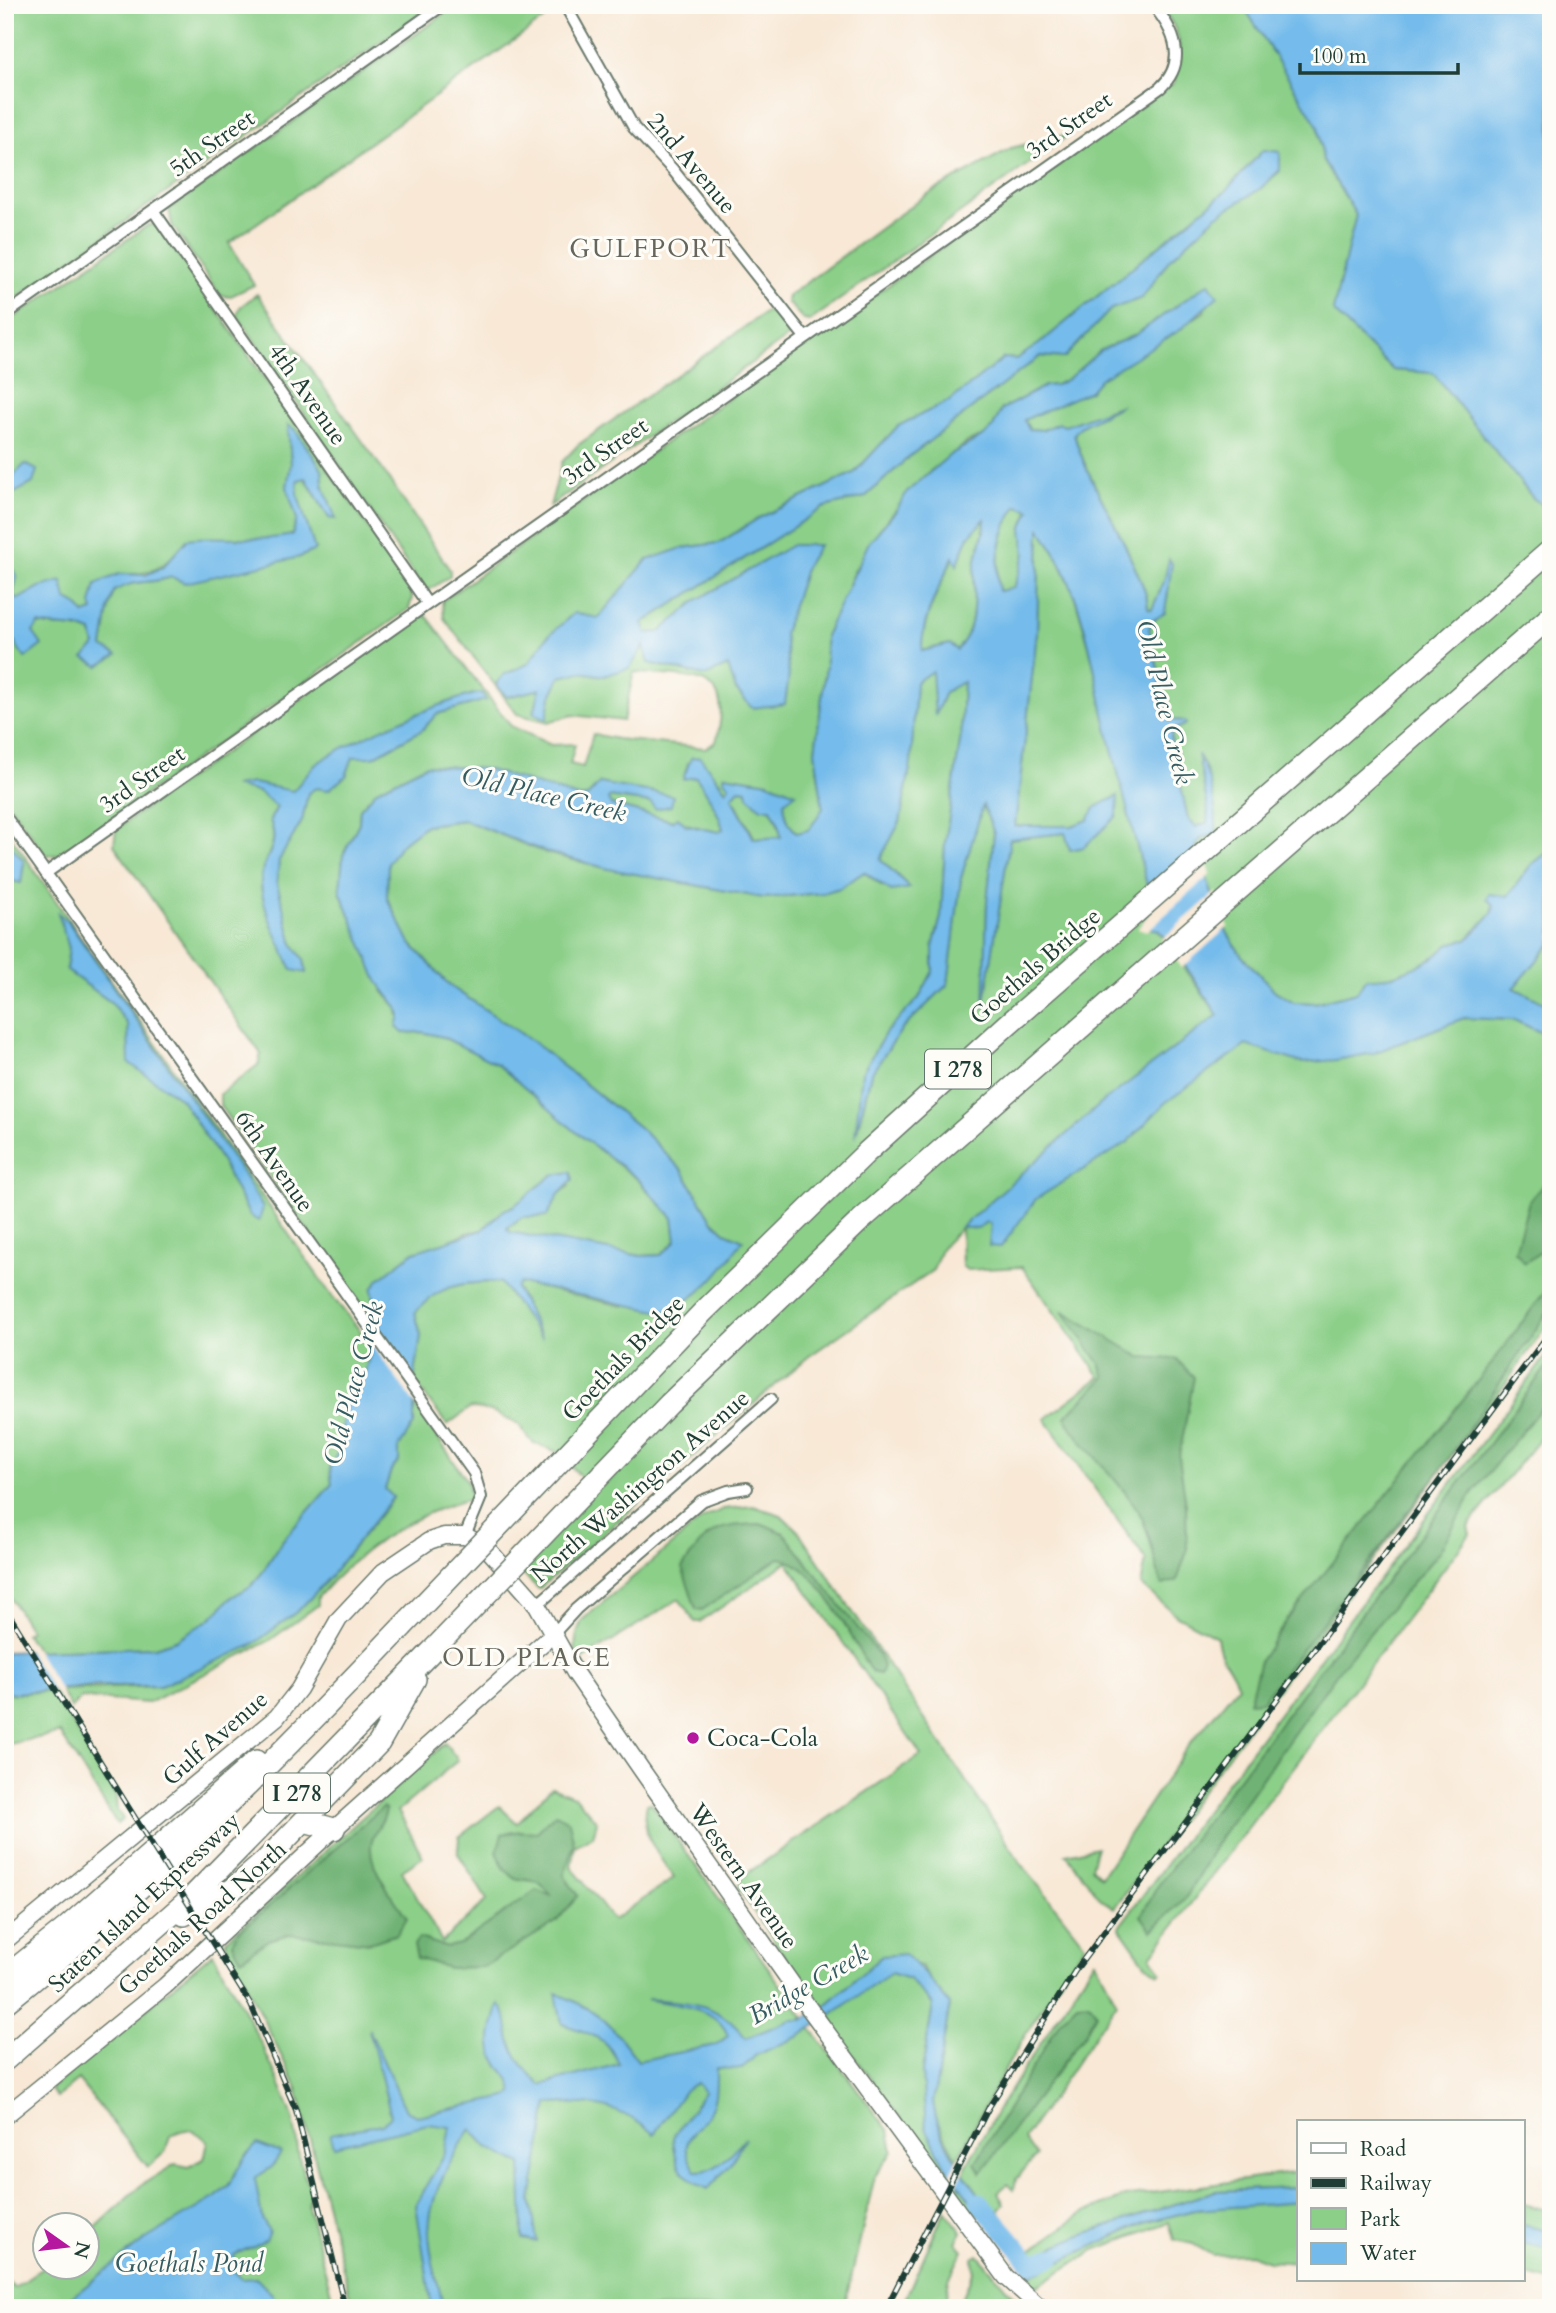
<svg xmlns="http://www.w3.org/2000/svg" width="1556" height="2313" font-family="Cardo,serif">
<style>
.green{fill:#8bcf88;stroke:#55865e;stroke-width:2;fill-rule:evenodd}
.forest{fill:#70b274;stroke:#487854;stroke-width:2}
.water{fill:#74bbeb;stroke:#4a7c90;stroke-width:2;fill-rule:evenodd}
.pier{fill:#f8e8d5}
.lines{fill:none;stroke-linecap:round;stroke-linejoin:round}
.river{stroke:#74bbeb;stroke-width:19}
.street-casing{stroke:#6b796c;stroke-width:14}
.secondary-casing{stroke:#6b796c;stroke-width:19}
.highway-casing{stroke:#6b796c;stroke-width:24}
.street{stroke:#fff;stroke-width:10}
.secondary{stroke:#fff;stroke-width:16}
.highway{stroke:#fff;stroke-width:21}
.rail-casing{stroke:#1f3d34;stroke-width:6}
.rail{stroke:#fdfcf7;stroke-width:3.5;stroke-dasharray:10;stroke-linecap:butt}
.highway-bridge-casing{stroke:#6b796c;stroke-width:24;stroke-linecap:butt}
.highway-bridge{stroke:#fff;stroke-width:21}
.poi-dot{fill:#b5179e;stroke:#fdfcf7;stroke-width:2.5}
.labels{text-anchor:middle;stroke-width:6;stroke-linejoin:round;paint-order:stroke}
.shield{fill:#fdfcf7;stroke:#62766e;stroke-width:2}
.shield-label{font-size:23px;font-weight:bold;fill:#1f3d34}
.street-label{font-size:24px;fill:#1f3d34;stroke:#fdfcf7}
.poi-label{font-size:24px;fill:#1f3d34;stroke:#fdfcf7;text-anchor:start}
.neighbourhood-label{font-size:26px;letter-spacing:2px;fill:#66665c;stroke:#fdfcf7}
.water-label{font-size:26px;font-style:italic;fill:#345c62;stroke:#fdfcf7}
</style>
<rect width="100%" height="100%" fill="#fdfcf7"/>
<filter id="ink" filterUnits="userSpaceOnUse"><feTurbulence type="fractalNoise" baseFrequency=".0143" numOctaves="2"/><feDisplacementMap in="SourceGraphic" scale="14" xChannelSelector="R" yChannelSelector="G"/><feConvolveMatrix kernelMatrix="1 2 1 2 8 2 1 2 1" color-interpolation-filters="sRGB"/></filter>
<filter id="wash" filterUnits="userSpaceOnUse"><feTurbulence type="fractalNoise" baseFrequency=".00686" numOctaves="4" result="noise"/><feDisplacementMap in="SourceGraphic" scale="28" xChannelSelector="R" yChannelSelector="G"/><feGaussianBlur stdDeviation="1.57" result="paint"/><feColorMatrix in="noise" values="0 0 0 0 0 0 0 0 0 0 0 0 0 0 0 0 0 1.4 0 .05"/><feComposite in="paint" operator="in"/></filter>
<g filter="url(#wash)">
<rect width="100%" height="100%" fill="#f8e8d5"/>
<path class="green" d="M5 5H433L5 306Z
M457 5H555L554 12 229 243 254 285 229 297 220 295 172 225 169 209Z
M1159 5H1243L1318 126 1323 161 1356 215 1333 311 1393 370 1433 373 1533 498 1551 511V850L1531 865 1508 896 1494 905 1492 913 1467 940C1443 942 1448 950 1429 960 1411 970 1388 980 1366 978L1357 992 1315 1003 1294 1002 1275 991 1241 955 1222 924 1196 845 1216 818 1206 769 1199 756 1208 809 1207 823 1195 827 1188 819 1171 740 1172 731 1185 725 1184 721 1169 720 1149 628 1166 604 1169 586 1164 582 1152 609 1148 608C1147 590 1137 573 1130 557 1113 515 1086 477 1074 433L1081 426 1119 406 1065 426 1058 423 1043 430 1029 429 1024 419 1090 391 1100 379 1204 312 1209 284 1135 335 1101 350 1068 379 1056 385 1045 386 1002 409 993 427 984 436 968 442 924 476 879 530 853 573 846 595 825 636 826 666 815 751 823 809 809 830 798 833C787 825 785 815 784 802L795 793 768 782 725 775 732 797 739 789C763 791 778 815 781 837L755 839 736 803 713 773 688 763 684 778 696 777C707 793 718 810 723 829L718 832 611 805 607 800 609 797 651 803V791L640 792 600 783 587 797 581 798 486 769 426 765 377 790 360 809 359 823 343 855 340 891 383 991 397 1007 403 1033 422 1032 443 1037 497 1064 576 1132 637 1179 673 1218 676 1241 661 1255 641 1256 510 1233 507 1228 522 1217 547 1216 559 1194 569 1186 553 1175 514 1206 504 1210 482 1230 466 1233 438 1246 372 1289 380 1333 220 1106V1094L258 1065 261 1054 114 845 116 829 419 616 425 615 429 619 511 726 551 745 575 744 570 764 583 767 593 734 617 739 705 748 716 742C736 667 691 680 634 672L623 721 572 715 548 722 517 714 444 618 442 601 1174 83C1182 49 1184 34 1159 5ZM1263 150 1280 153V171L1260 189 1216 216 1169 260 1142 298 1111 309 1064 358 1041 356 1027 366 910 456 865 497 825 507 643 623 647 633 660 632 697 600 818 546 806 566 784 633 789 675 736 690 728 666 705 676 649 663 644 645 604 676 581 672 560 677 551 696 547 718 535 709 540 689 507 697 503 675 528 664 598 618 682 548 719 543 759 518 854 473 898 426 951 400 1004 358 1016 359 1039 344 1226 191ZM472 694 485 700 437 714 422 730 373 757H353L346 776 328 790 316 787 308 793 302 821 279 860 277 884 293 944 304 960 306 972 292 969C281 943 262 911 261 882 260 858 281 850 270 820L277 807 258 792 236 786 253 783 293 792 314 766 391 726Z
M1070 134 810 321 804 320 787 302 788 296 926 195 1011 148Z
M157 224 410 587 412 598 409 609 60 855H46L5 799V620L14 645 39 624C58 629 74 625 92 632L95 646 103 647 109 607 114 591C137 578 148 585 172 577L300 557 315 550 297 493 298 480 305 478 329 518 335 519 323 485 322 469 288 426 291 463 287 487 297 519 292 535 271 540 188 539C164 566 158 576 119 574L94 612 84 614 78 606 40 587 17 600 13 594 17 576 5 559V498L13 495 14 475 5 476V324L148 225Z
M257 294 376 460 450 570V576L429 590 424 589 237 315 240 307Z
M767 311 773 313 789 330 788 337 550 506 562 462 578 445Z
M1017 506 1030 509 1022 529 1025 554 1014 588 999 591C995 564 1001 528 1017 506Z
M985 518C985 535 977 550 975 566 972 597 979 626 957 650L950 644 921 651C923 617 940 586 954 556L957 564 969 536Z
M1040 528 1057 556 1073 591 1089 646 1158 930 1218 1015 1420 1033 1464 1018 1514 1020 1551 1037V1319L1508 1380 1114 1908 1102 1900 1066 1854 1097 1847 1091 1867 1101 1877 1188 1746 1238 1686C1230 1662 1221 1665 1217 1637L1177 1616 1141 1585 1146 1560 1045 1419 1100 1377 1022 1267 967 1270 962 1266 961 1228 942 1247 933 1270 808 1357 539 1589 518 1570 594 1492 560 1453 533 1443 518 1424 491 1411 470 1408 447 1425 414 1381 421 1335 415 1313C438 1284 465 1282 500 1282L540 1335 516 1287 520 1283 623 1306 726 1263 742 1240 725 1232 712 1220 682 1170 641 1129 532 1041 450 986 410 943 387 898 388 863 400 845 426 825 464 820 546 853 609 869 764 898 822 893 840 888 864 872 882 886 909 887 880 859 900 822 911 762 916 682 933 670 935 714 945 692 963 681 961 735 945 844 941 917 933 947V971L919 998 886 1032 862 1073 857 1131 871 1074 902 1029 948 984 961 878 983 804 994 833 987 902 985 1000 1010 838 1065 833 1117 816V797L1096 807 1088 820 1072 826 1015 827 1037 633Z
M5 828 334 1299 372 1345 365 1372 345 1404 339 1451 330 1467 332 1484 282 1541 262 1573 251 1586 232 1597 210 1619 176 1640 155 1647 37 1651 26 1634 30 1630 5 1589V879L21 883 24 862 5 839ZM59 915 69 923 263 1208 250 1216 219 1157 181 1099 130 1063 128 1025 112 1003 66 970 69 948Z
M1551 944V1006L1513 988Z
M1551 1350V1425L1468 1526 1470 1534 1151 1956 1161 1972 1159 1974 1145 1964 1119 1927Z
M413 1402 468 1482 471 1499C409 1514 359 1550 318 1597V1605L269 1641 148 1703 81 1698 71 1708 60 1690 160 1686 203 1666 299 1610 329 1578 393 1498 385 1489 391 1470 399 1461V1447L414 1424Z
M753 1506 781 1515 799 1532 1021 1863 1085 1945C1035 2013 995 2085 957 2160L935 2118 933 2102 950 2004 933 1986 921 1966 882 1956 825 2006H818L738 1888 742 1877 921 1755 787 1562 700 1622H695L679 1599 581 1660 589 1673 587 1677C573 1658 572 1642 582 1620L702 1519 723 1509Z
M53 1691 116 1796 117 1810 123 1819 117 1824 60 1733 5 1745V1694Z
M445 1743 458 1760 398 1811 423 1857 402 1871 442 1942 487 1900 458 1853 459 1837 499 1806 517 1823 552 1787 576 1797 597 1822 593 1836 575 1846 571 1866 613 1920 674 1878C659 1856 638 1832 647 1804L651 1803 804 2018 798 2020 805 2031 811 2028 813 2031 889 2131 893 2151 875 2176 844 2308H353L297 2088 225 1941Z
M213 1953C241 2004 269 2055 290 2109 300 2134 294 2165 311 2186L308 2207 335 2308H5V2278L14 2288 45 2267 88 2268V2235L140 2186 175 2164 189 2167 204 2159 208 2142C195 2129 187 2126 170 2136L165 2152 148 2167 78 2080 57 2097 50 2089Z
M1095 1960 1117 2003 1024 2139 1036 2156 1016 2179 1014 2190 1008 2184 998 2192 1004 2204 999 2210 1005 2224 1001 2223 963 2172 1001 2104Z
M891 1973 909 1979 933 2005 922 2072 944 2164 983 2218 971 2211 842 2041 829 2014Z
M1299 2172V2188L1215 2191 1078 2236 1029 2258 1031 2250 1085 2212 1124 2197Z
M1272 2202H1299V2263L1269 2261 1250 2254 1212 2255 1193 2244 1174 2240 1169 2222 1095 2250 1034 2288 1028 2281V2276L1144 2223 1195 2210Z
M1523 2204 1551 2211V2232L1523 2225Z
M945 2210 962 2232 956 2242 963 2250 949 2279 944 2308H901Z
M1523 2243 1551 2249V2281L1523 2274Z
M978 2255 1023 2308H958L974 2270 973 2258Z"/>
<path class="forest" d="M1551 1176V1244L1525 1263 1515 1251 1529 1201Z
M1551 1283V1307L1448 1460 1262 1701 1249 1702 1260 1661 1287 1620 1492 1363Z
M1062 1310 1141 1357 1176 1359 1194 1377 1179 1457 1186 1505 1187 1551 1177 1581 1162 1585C1154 1563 1151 1533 1139 1512 1118 1477 1085 1452 1065 1417L1105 1377 1100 1364Z
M1551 1361V1396L1473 1492 1439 1552 1342 1666 1220 1837 1187 1896 1152 1931 1141 1916 1157 1887Z
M763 1524 784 1533 878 1654 883 1666 880 1674 871 1672C853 1641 818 1562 779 1558L702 1610 696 1609 682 1568C708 1529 716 1525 763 1524Z
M383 1807 386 1810C384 1822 375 1829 372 1840 365 1865 394 1897 407 1918L397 1934 370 1943 290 1934 268 1940 241 1959 232 1942 239 1932Z
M555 1813 569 1822 574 1843 564 1875 578 1896 556 1922 483 1967 449 1968 417 1958 414 1945 419 1938 447 1947 460 1944 536 1890 552 1896 539 1882 514 1878 504 1868 497 1852 502 1834 521 1831 537 1832Z
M1089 2003 1096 2013 1084 2035 981 2173 975 2163 1061 2020 1077 2004Z"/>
<path class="water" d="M1243 5H1551V511L1533 498 1433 373 1393 370 1333 311 1356 215 1323 160 1318 126Z
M1263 150 1280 152V170L1260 189 1216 216 1169 260 1142 298 1111 309 1064 358 1041 356 1027 366 910 456 865 497 825 507 643 623 647 633 660 632 697 600 792 545H819L806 566 784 633 789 675 785 704 752 708 736 690 728 666 705 676 649 663 644 646 630 668 604 676 581 672 560 677 551 696 547 719 534 713 540 689 507 697 496 684 503 675 528 664 547 637 574 613 598 618 647 560 682 548 719 543 759 518 854 473 898 426 951 400 1004 358 1016 359 1039 344 1226 191Z
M1209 283 1218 296 1180 330 1100 379 1090 391 1024 420 1029 429 1043 430 1058 423 1065 426 1122 405 1081 426 1074 434C1086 478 1113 515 1130 557 1137 573 1147 590 1148 608L1152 609 1164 582 1169 559 1172 563 1165 613 1152 621 1149 628 1169 720 1185 721 1186 724 1172 731 1171 740 1188 819 1196 827 1207 823 1208 809 1198 754C1211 777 1217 807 1216 834L1202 838 1196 845 1222 924 1241 955 1275 991 1294 1002 1315 1003 1357 992 1366 978C1388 980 1411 970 1429 960 1448 950 1443 942 1467 940L1492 913 1494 905 1487 899 1489 894 1508 896 1531 865 1551 850V944L1514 988 1551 1006V1037L1514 1020 1464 1018 1374 1053 1336 1060 1302 1063 1246 1045 1165 1103 1128 1142 1036 1199 1001 1247 989 1246 991 1224 986 1222 978 1229 961 1227 1104 1101 1218 1015 1169 941 1158 930 1141 926 1153 907C1138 852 1124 797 1110 741 1093 670 1085 590 1040 529L1037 633 1015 826H1072L1088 820 1096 807 1118 796 1117 816 1084 847 1070 850 1065 833 1010 839 984 1008 987 902 994 833 983 805 961 878 948 984 902 1029 871 1074 855 1137 862 1073 886 1032 919 998 933 971V947L941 917 945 844 961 735 963 682 945 692 935 716 932 671 916 682 911 763 900 822 880 859 910 888 891 891 864 872 840 888 822 893 764 898 609 869 546 852 464 820 426 825 400 845 388 863 387 898 410 943 450 986 532 1041 641 1129 682 1170 712 1220 725 1232 743 1240C722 1271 699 1301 662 1312L520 1283 516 1288 542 1339 500 1282C465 1282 438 1284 415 1313L421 1335 414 1381V1424L399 1447V1461L391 1470 385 1489 393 1497 329 1578 299 1610 251 1646 160 1686H97L5 1694V1652L155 1647 176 1640 210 1619 232 1597 251 1586 262 1573 282 1541 332 1484 330 1467 339 1451 345 1404 365 1372 372 1345 380 1333 372 1289 379 1279 414 1252 482 1230 504 1210 514 1206 553 1175 571 1172 573 1180 559 1194 547 1216 522 1217 507 1228 510 1232 641 1256 661 1255 676 1241 673 1218 638 1179 576 1132 497 1064 443 1037 422 1032 403 1033 397 1027 400 1015 397 1007 377 981 340 891 343 855 359 823 360 809 377 790 426 765 486 769 581 798 587 797 600 783C625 789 649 790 673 796L671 806 655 809 651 803 609 797 608 800 611 805 672 821 678 817 686 825 718 832 723 829C718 810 707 793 696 777L683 779 691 758 700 757 726 791 729 785 723 779 725 775 768 782 796 793 784 802C785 815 787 824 797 833L809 830 823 808 815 751 826 666 825 636 869 542 896 511 907 492 951 454 984 436 993 427 1002 409 1045 386 1056 385 1068 379 1101 350 1135 335ZM1017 506 1030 510 1022 529 1025 554 1014 588 999 591C994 564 1001 528 1017 506ZM985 519C986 536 976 550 975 567 972 597 979 626 957 650L950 644 922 651C921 618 940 586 953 557L957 565 969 536ZM739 789 747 790 748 796 761 808H771L779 824 781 837 754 839 732 797Z
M288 425 295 430 322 469 323 485 336 519 329 518 306 478 298 480 297 493 315 550 300 557 185 583 172 577C148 585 137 578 114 591L109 607 103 647 117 655 99 666 84 658 95 646 92 632C74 624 58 629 39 624L33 632 42 645 25 658C1 628 5 595 5 559L17 576 13 594 17 600 40 587 62 581 66 599 78 606 84 614 93 611 91 604 96 584 119 574 146 575 163 567 188 539C223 534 257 543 292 535L297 519 287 487 291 463Z
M25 464 37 470 33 483 5 498V476L14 475Z
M482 693 486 700 437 714 422 730 373 757H353L346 776 328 790 316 788 308 793 302 821 279 860 277 884 293 944 304 960 306 973 292 970C281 943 262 911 261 882 260 858 282 850 270 820L277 807 258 792 234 786 253 783 293 791C300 784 306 773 314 766 339 745 450 697 482 693Z
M5 839 24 861 21 883 5 879Z
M58 913 69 923 243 1174 263 1208 259 1221 250 1216 219 1157 181 1099 129 1063 128 1025 112 1003 66 970 69 948Z
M904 1954C923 1968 934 1987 950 2004L933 2102C939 2148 974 2187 1001 2223L983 2218 944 2164 926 2128 922 2072 933 2005 909 1979 891 1973 800 2036 756 2055 742 2069 716 2068C716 2084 717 2099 709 2113 694 2136 675 2141 696 2171 719 2172 730 2154 745 2138L730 2165 708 2189C680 2176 676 2167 673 2137L704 2092 697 2083 685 2090 654 2134C619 2105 593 2102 548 2104L531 2200 537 2242 523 2239 521 2164 487 2147 471 2129C449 2162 424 2203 430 2244 432 2265 439 2287 444 2308H432L416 2205 445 2153 450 2127 428 2124 334 2146 330 2134 382 2124 391 2116 369 2029 406 2111 417 2116 507 2097 513 2093C510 2073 503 2074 495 2059 486 2041 494 2022 499 2004 509 2013 506 2027 510 2040 516 2058 527 2073 541 2085L619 2064C606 2035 590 2034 562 2024L556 1993C601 2012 609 2021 638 2061L715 2045 728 2036C717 2005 676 2006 647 1999 691 2003 717 2001 746 2038L791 2020H802L825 2006 882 1956Z
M257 2144 281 2153 272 2167 255 2178 262 2219 269 2231 265 2241 234 2255 233 2270 242 2279 256 2278 273 2295 274 2308H58L146 2239 216 2197 228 2186 244 2158Z
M1299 2188V2202L1195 2210 1144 2223 1028 2276 1029 2258 1078 2236 1215 2191Z
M1523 2225 1551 2232V2249L1523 2243Z"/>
<path class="pier" d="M1200 846 1210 875 1147 931 1138 928Z
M1216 892 1228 927 1182 968 1162 939Z
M380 1333 417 1385 416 1406 370 1342Z
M26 1648H35L62 1693 55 1694Z
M959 2157 965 2168 956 2186 949 2176Z"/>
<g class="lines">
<path class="river" d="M979 2202 1031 2263 1052 2257"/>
</g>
</g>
<g filter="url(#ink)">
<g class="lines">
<g class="street-casing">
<path id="street" d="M565 5 634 128 673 170 804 336
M153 210 427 603
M5 315 443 5
M5 816 474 1473 481 1497 465 1536
M46 873 1160 88C1188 62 1175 31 1153 5
M537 1605 771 1399
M554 1633 576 1609 701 1501 728 1491 747 1488"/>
</g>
<g class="secondary-casing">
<path id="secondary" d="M5 1941 277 1717 299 1689 339 1619 383 1572 429 1541 444 1536H465L485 1546 537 1605 575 1673 641 1769 811 2011 1006 2277 1041 2308
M5 2116 165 1986 324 1838 554 1633"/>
</g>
<g class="highway-casing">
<path id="highway" d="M304 1821 334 1829
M184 1915 233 1889 264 1862 379 1743 415 1679
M5 1977 66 1928 256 1761
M5 2003C148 1889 276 1760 402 1627
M5 2060 193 1896 429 1654"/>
</g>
<use href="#street" class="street"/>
<use href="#secondary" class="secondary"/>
<use href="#highway" class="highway"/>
<g class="rail-casing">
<path id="rail" d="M5 1608 251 2005 296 2110 345 2308
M886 2308 989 2107 1075 1971 1551 1331"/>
</g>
<use href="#rail" class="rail"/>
<g class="highway-bridge-casing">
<path id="highway-bridge" d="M402 1627 703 1312 867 1152 1007 1025 1551 550
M429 1654 669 1404 861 1220 1551 616"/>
</g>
<use href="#highway-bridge" class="highway-bridge"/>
</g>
</g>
<circle class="poi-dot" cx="693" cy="1738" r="7"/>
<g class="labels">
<g class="shield">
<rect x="925" y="1049.5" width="66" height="39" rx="5"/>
<rect x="264" y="1773.5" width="66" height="39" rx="5"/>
</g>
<g class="shield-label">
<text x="958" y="1077">I 278</text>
<text x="297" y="1801">I 278</text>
</g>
<g class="street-label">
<text transform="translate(1069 125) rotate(-35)" y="8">3rd Street</text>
<text transform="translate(212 143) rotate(-35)" y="8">5th Street</text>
<text transform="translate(692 163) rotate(50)" y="8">2nd Avenue</text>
<text transform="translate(308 394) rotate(55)" y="8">4th Avenue</text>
<text transform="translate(605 451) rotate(-35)" y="8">3rd Street</text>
<text transform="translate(142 779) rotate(-35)" y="8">3rd Street</text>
<text transform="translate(1035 966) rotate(-41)" y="8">Goethals Bridge</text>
<text transform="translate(275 1161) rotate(55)" y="8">6th Avenue</text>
<text transform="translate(623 1358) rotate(-46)" y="8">Goethals Bridge</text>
<text transform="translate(640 1486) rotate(-41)" y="8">North Washington Avenue</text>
<text transform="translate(215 1738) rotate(-41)" y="8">Gulf Avenue</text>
<text transform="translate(744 1876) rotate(55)" y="8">Western Avenue</text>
<text transform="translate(144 1902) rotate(-43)" y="8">Staten Island Expressway</text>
<text transform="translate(202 1918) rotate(-42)" y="8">Goethals Road North</text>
</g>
<g class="poi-label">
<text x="707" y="1746">Coca-Cola</text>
</g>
<g class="neighbourhood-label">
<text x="651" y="257">GULFPORT</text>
<text x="527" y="1666">OLD PLACE</text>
</g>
<g class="water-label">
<text transform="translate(1165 702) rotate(76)" y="9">Old Place Creek</text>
<text transform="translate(544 794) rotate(13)" y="9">Old Place Creek</text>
<text transform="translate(353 1383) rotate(-75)" y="9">Old Place Creek</text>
<text transform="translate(808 1984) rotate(-30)" y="9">Bridge Creek</text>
<text x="189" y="2272">Goethals Pond</text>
</g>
</g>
<rect width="1556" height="2313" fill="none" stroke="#fdfcf7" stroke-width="28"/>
<rect x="1297" y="2120" width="228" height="161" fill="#fdfcf7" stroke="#a4b0a9" stroke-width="2"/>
<rect x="1311" y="2143" width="35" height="10" fill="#ffffff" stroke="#a4b0a9" stroke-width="2"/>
<text x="1360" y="2156" font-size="21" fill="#1f3d34">Road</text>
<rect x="1311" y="2178" width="35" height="10" fill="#1f3d34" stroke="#a4b0a9" stroke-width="2"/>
<text x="1360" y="2190" font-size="21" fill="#1f3d34">Railway</text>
<rect x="1311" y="2208" width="35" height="21" fill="#8bcf88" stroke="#a4b0a9" stroke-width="2"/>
<text x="1360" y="2226" font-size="21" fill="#1f3d34">Park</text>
<rect x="1311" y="2243" width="35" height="21" fill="#74bbeb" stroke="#a4b0a9" stroke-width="2"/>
<text x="1360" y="2260" font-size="21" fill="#1f3d34">Water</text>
<g transform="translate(66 2246) rotate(104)"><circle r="33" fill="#fdfcf7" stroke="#a4b0a9" stroke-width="2"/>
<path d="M0-5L12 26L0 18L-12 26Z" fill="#b5179e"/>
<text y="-10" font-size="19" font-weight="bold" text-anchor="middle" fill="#1f3d34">N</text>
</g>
<path d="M1300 63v10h158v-10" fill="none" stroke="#1f3d34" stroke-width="3.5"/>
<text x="1311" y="63" font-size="21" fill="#1f3d34" stroke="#fdfcf7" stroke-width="5" paint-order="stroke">100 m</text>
</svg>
